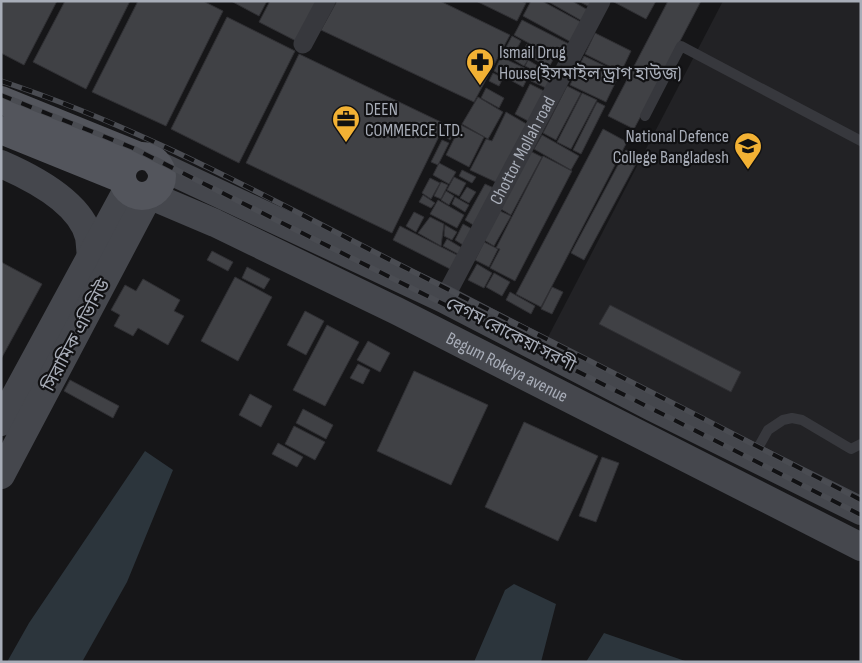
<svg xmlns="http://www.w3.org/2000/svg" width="862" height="663" font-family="'Sofia Sans Condensed','Noto Sans Bengali',sans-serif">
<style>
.built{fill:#222225}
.water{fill:#2c353c}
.building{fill:#404145;stroke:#303034}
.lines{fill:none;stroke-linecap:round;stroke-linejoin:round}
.lane{stroke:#37383d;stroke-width:10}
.street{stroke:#37383d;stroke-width:19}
.secondary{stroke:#45474d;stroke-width:28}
.primary{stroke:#53555c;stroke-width:28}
.rail-casing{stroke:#4a4c52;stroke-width:5.5}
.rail{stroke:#111113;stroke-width:4;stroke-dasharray:11;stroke-linecap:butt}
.labels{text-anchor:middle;stroke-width:4.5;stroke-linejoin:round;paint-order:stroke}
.poi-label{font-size:18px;fill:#a8adb8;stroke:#111113;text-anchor:start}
.street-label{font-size:18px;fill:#a8adb8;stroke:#111113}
</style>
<rect width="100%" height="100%" fill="#161618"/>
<path class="built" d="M723 1H861V501L547 339Z"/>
<path class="water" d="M145 451 173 470 127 582 82 662H7L29 623Z
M514 584 556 604 541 662H474L505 590Z
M604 633 688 662H586Z"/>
<path class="building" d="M1 1H57L24 65 1 53Z
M65 1H130L86 89 33 62Z
M138 1H203L223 11 166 126 92 92Z
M231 1H267L259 16Z
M270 1H319L298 42 259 22Z
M337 1H440L510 35 474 102 321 30Z
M476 1H521L526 3 517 21Z
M531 1H542L581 22 571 42 523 16Z
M547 1H572L588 10 582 21Z
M578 1H593L590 7Z
M612 1H656L646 19Z
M668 1H701L634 129 608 116Z
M227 17 295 51 239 163 171 129Z
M522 20 569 44 560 60 514 35Z
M595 33 631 51 621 72 585 54Z
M512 36 521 41 511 60 502 55Z
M527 44 554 58 549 67 522 53Z
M299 54 445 124 392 233 246 163Z
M518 54 528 60 524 66 514 60Z
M584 56 620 73 606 102 570 85Z
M501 57 531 71 523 87 494 71Z
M528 60 538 66 535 71 525 66Z
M540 66 548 70 545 77 537 73Z
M493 73 503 78 499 86 489 81Z
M534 74 551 82 548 89 531 81Z
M530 84 546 92 530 122 515 114Z
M567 86 581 93 556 140 543 133Z
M486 88 504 98 499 108 481 98Z
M582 93 597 100 571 149 557 142Z
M478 97 503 112 488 139 462 124Z
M597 102 605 106 581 154 573 150Z
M506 112 530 126 500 184 470 170 486 139 492 141Z
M452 125 457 128 450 140 446 137Z
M461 125 484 137 469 167 446 155Z
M603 129 627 142 541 307 516 294Z
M542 135 579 156 571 170 534 149Z
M442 140 449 143 438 165 431 162Z
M626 150 639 158 584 260 571 253Z
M530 151 542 157 511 215 501 209Z
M543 156 572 171 515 281 490 268 500 249 496 248Z
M439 163 456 172 449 184 433 175Z
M462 170 476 177 472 183 459 176Z
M454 177 466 183 459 196 447 190Z
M430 178 440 183 431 199 422 193Z
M441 182 448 185 441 199 434 196Z
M485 184 496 189 475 226 465 220Z
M467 187 476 192 469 203 460 198Z
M446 191 454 196 449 205 441 200Z
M423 195 435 203 431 208 419 202Z
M455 197 469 205 465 212 452 204Z
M438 200 464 215 457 228 430 214Z
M500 211 511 216 494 246 484 240Z
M414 212 424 217 416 232 406 226Z
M430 217 444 224 441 246 418 233Z
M463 224 472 229 463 245 455 240Z
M445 225 457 232 452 240 444 236Z
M400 226 459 256 452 270 393 240Z
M447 239 462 248 458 254 443 246Z
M484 242 498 249 489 267 475 260Z
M212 251 233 262 228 271 207 260Z
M1 262 42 284 1 359Z
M477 264 492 273 484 288 468 280Z
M247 267 270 279 264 289 242 278Z
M494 273 510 282 502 296 486 287Z
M235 277 272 297 238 361 201 341Z
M143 279 180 300 174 311 184 316 168 345 138 328 133 336 114 326 120 315 111 310 125 285 136 291Z
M552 287 563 292 552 314 541 309Z
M510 292 535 306 531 314 506 300Z
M610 305 741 372 731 392 599 324Z
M305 311 324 321 306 355 287 345Z
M327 325 359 342 325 406 293 390Z
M368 341 390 353 380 372 357 360Z
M358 364 370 370 363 384 350 378Z
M414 371 488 405 451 485 377 451Z
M70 380 119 406 113 418 64 391Z
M250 394 272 406 261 427 239 415Z
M303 409 333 425 326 439 296 423Z
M524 422 598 456 558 541 485 507Z
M294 426 325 442 315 460 285 444Z
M278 443 303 457 297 467 272 454Z
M602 457 619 463 596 522 579 516Z"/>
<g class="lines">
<path class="lane" d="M645 116 681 46 861 141
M753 457 768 430 783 420 792 418 802 420 851 449 861 444"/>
<g class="street">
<path d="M303 44 326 1"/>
<path id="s1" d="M444 299 601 1"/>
</g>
<g class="secondary">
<path d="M1 164C31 177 80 202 89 237 90 243 90 249 91 256"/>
<path d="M158 165 444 299 652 407 861 511"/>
<path d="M1 422 127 190"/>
<path id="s2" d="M1 475 149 195 215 223 397 311 861 547"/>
</g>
<path class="primary" d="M1 100 139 156
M1 130 122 179
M122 176a20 20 0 1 1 40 0a20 20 0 1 1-40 0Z"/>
<g class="rail-casing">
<path id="rail" d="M1 81C138 126 266 197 394 262 550 341 706 419 861 500
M1 95 133 148 714 440 861 515"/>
</g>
<use href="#rail" class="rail"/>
</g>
<defs>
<g id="pharmacy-pin" transform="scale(1.4375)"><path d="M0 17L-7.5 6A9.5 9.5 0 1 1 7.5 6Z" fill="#f2b134" stroke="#111113"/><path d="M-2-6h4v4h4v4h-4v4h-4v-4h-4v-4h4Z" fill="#111"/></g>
<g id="office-pin" transform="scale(1.4375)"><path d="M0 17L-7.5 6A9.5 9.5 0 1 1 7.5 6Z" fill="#f2b134" stroke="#111113"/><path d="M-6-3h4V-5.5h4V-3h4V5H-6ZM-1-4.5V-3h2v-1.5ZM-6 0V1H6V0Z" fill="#111"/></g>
<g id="university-pin" transform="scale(1.4375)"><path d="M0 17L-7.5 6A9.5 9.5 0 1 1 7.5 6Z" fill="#f2b134" stroke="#111113"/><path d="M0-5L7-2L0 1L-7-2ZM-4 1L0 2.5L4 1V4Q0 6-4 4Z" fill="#111"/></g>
</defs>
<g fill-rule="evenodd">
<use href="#pharmacy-pin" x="480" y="62"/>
<use href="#office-pin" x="346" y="119"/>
<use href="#university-pin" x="748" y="146"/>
</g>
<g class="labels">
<g class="poi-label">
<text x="499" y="58">Ismail Drug<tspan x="499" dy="21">House(ইসমাইল ড্রাগ হাউজ)</tspan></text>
<text x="365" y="115">DEEN<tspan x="365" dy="21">COMMERCE LTD.</tspan></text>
<text x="729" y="142" text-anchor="end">National Defence<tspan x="729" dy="21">College Bangladesh</tspan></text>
</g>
<g class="street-label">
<text dy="6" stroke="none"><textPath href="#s1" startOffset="168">Chottor Mollah road</textPath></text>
<text transform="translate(511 334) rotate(27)" y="6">বেগম রোকেয়া সরণী</text>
<text transform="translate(76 335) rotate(-62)" y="6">সিরামিক এভিনিউ</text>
<text dy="6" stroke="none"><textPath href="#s2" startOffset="714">Begum Rokeya avenue</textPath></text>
</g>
</g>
<rect width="862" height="663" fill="none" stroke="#a8adb8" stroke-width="5"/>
</svg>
